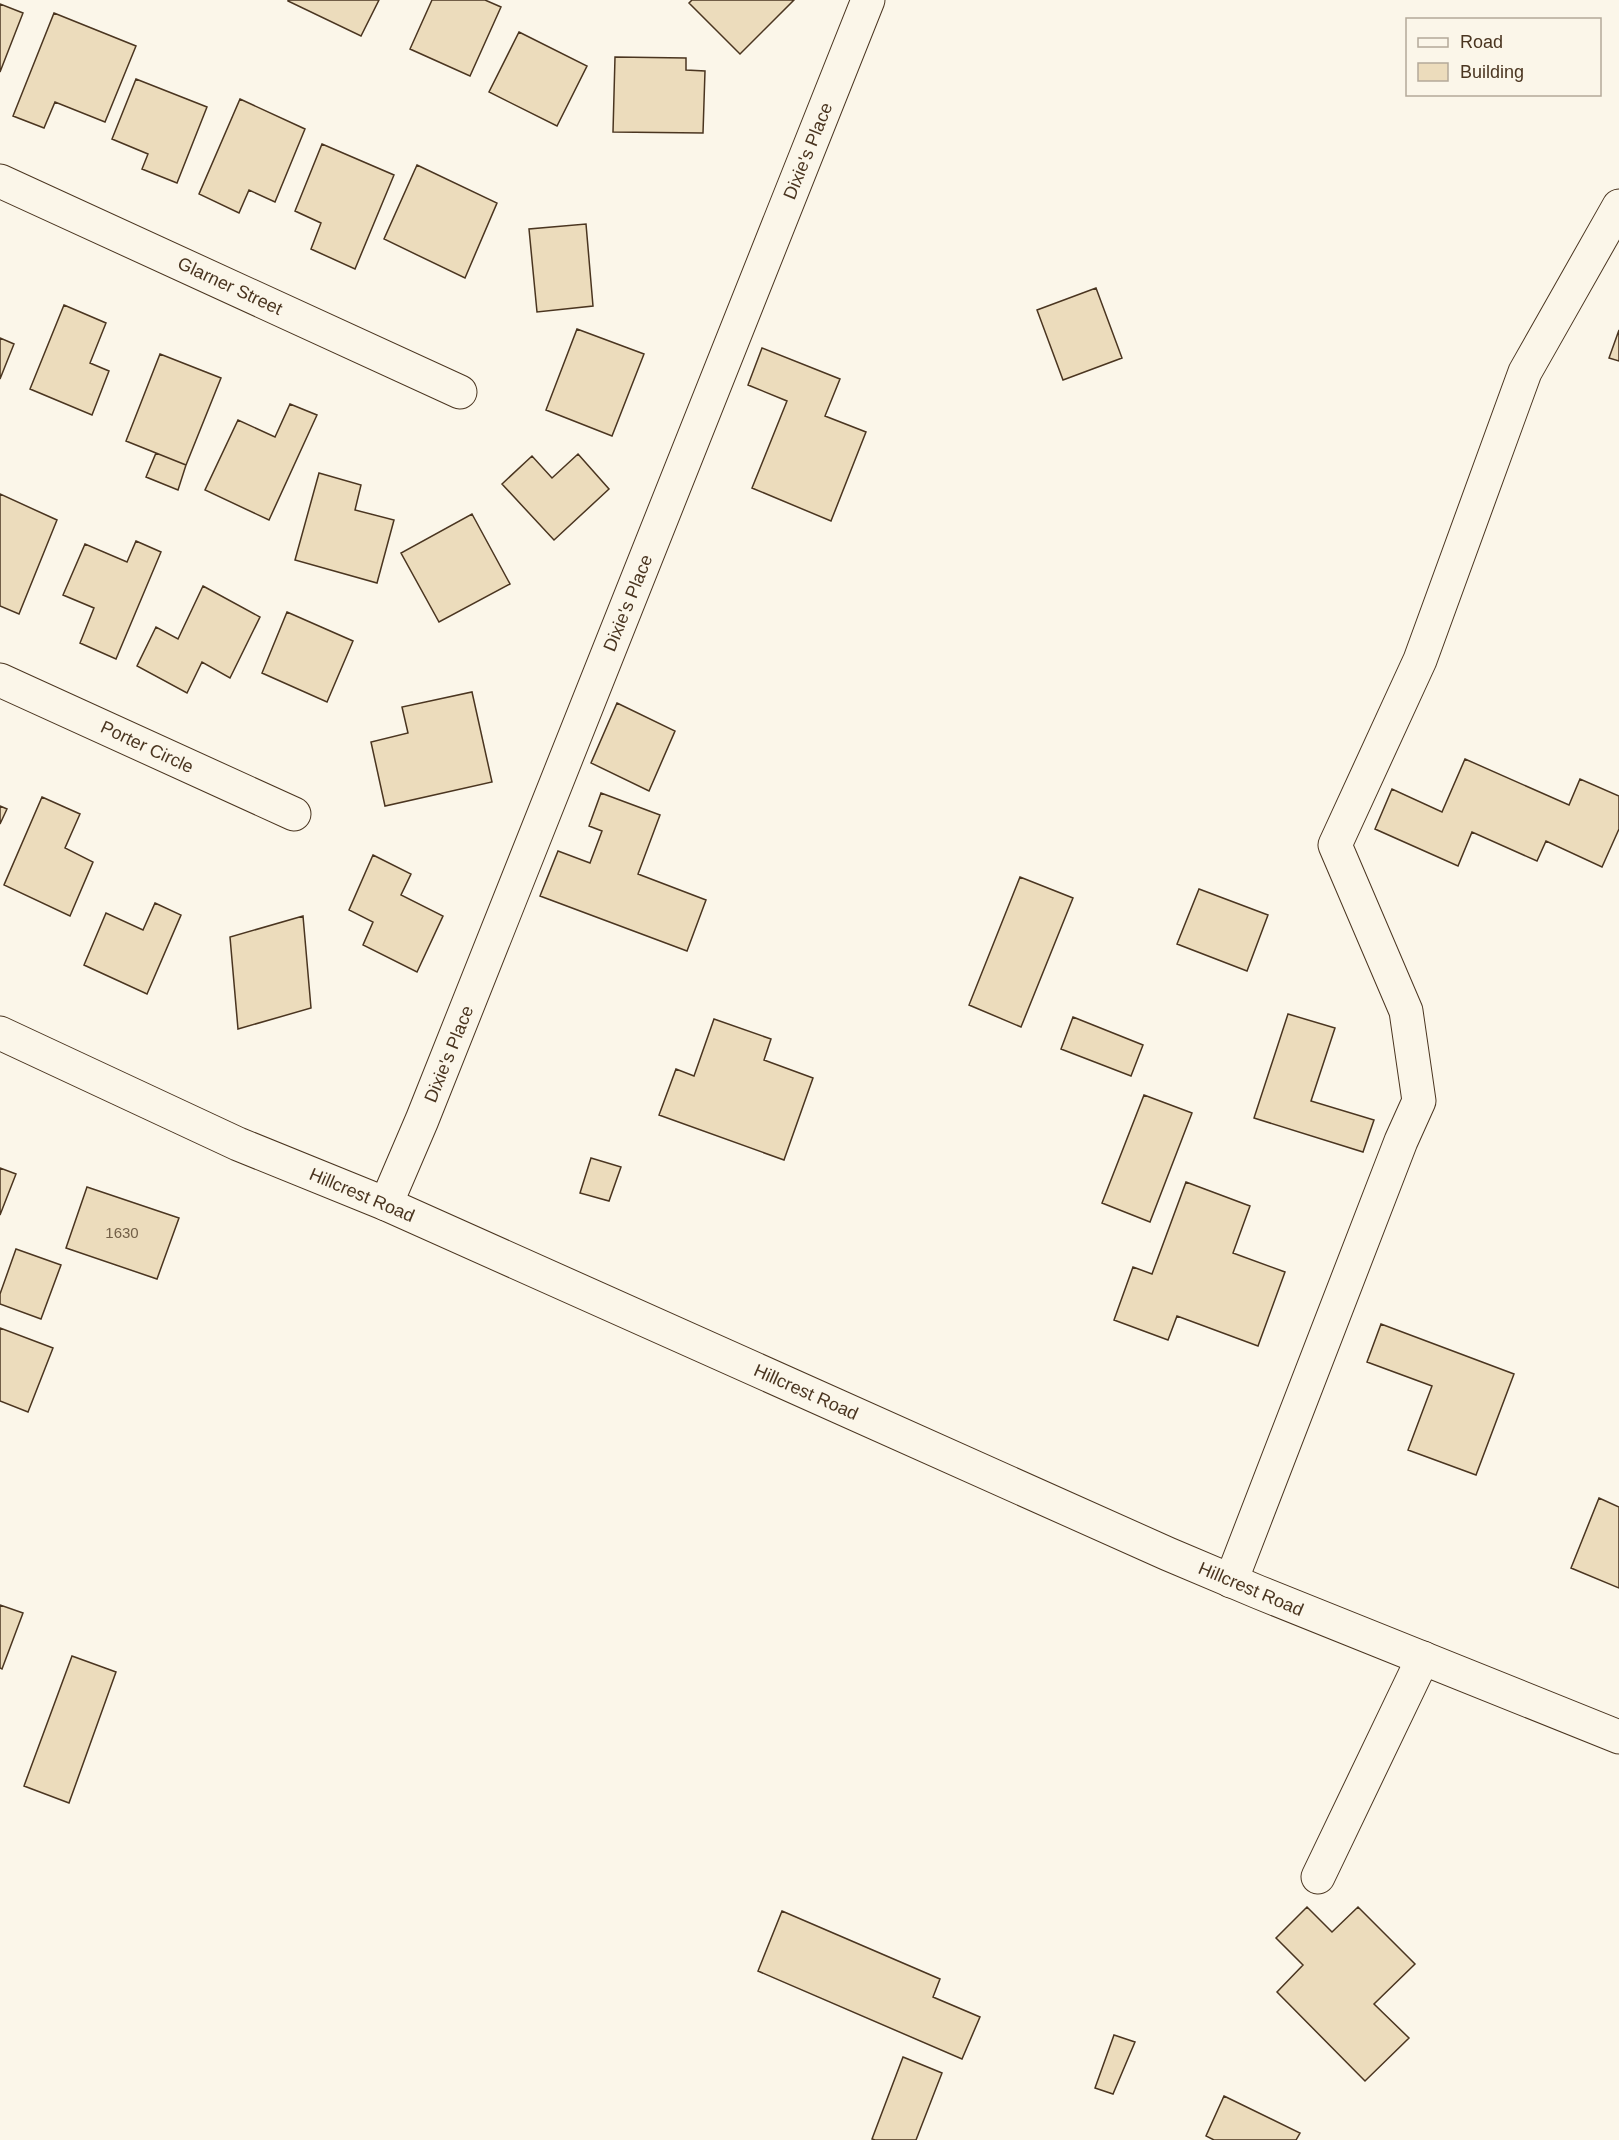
<svg xmlns="http://www.w3.org/2000/svg" width="1619" height="2140" font-family="Arial,sans-serif">
<style>
.building{fill:#ecdcbc;stroke:#4a3520;stroke-width:1.5}
.lines{fill:none;stroke-linecap:round;stroke-linejoin:round}
.street-casing{stroke:#4a3520;stroke-width:35}
.secondary-casing{stroke:#4a3520;stroke-width:35}
.street{stroke:#fbf6e9;stroke-width:33}
.secondary{stroke:#fbf6e9;stroke-width:33}
.labels{text-anchor:middle;stroke-width:4.5;stroke-linejoin:round;paint-order:stroke}
.number-label{font-size:15px;fill:#725f47}
.street-label{font-size:18px;fill:#4a3520;stroke:#fbf6e9}
</style>
<rect width="100%" height="100%" fill="#fbf6e9"/>
<path class="building" d="M288 0H379L361 36 288 1Z
M432 0H485L501 7 470 76 410 49Z
M692 0H794L740 54 689 3Z
M0 4 23 13 0 72Z
M54 13 136 46 105 122 55 102 44 128 13 116Z
M519 32 587 66 557 126 489 92Z
M615 57 686 58V70L705 71 703 133 613 132Z
M136 79 207 107 177 183 142 169 148 154 112 139Z
M240 99 305 129 275 202 249 190 239 213 199 194Z
M322 144 394 175 355 269 311 249 321 223 295 211Z
M417 165 497 203 465 278 384 239Z
M586 224 593 306 537 312 529 229Z
M1096 288 1122 358 1063 380 1037 310Z
M64 305 106 323 90 363 109 371 92 415 30 389Z
M577 329 644 354 612 436 546 410Z
M1619 330V361L1609 358Z
M0 338 14 344 0 379Z
M762 348 840 379 825 416 866 432 831 521 752 488 787 401 748 385Z
M160 354 221 378 186 465 126 441Z
M290 404 317 415 269 520 205 490 238 420 275 437Z
M156 453 186 465 178 490 146 477Z
M578 454 609 489 554 540 502 484 532 456 552 478Z
M319 473 361 485 355 510 394 520 377 583 295 560Z
M0 494 57 520 19 614 0 606Z
M472 514 510 584 439 622 401 553Z
M136 541 161 552 116 659 80 643 94 608 63 595 85 544 127 562Z
M203 586 260 617 230 678 202 662 187 693 137 666 156 627 178 639Z
M287 612 353 641 327 702 262 673Z
M472 692 492 782 385 806 371 742 408 733 402 707Z
M617 703 675 731 649 791 591 763Z
M1465 759 1569 805 1580 779 1619 796V829L1602 867 1546 841 1537 861 1472 832 1458 866 1375 829 1392 789 1442 812Z
M601 793 660 815 638 874 706 900 687 951 540 896 558 851 590 863 602 831 589 826Z
M42 797 80 814 65 848 93 862 70 916 4 885Z
M0 806 7 809 0 824Z
M373 855 411 874 401 895 443 916 417 972 363 945 373 922 349 910Z
M1020 877 1073 898 1021 1027 969 1005Z
M1199 889 1268 915 1247 971 1177 944Z
M155 903 181 915 147 994 84 965 106 913 143 930Z
M303 916 311 1008 238 1029 230 937Z
M1288 1014 1335 1028 1311 1101 1374 1120 1363 1152 1254 1118Z
M1073 1017 1143 1045 1131 1076 1061 1049Z
M714 1019 771 1039 764 1060 813 1078 784 1160 659 1115 676 1069 694 1076Z
M1144 1095 1192 1113 1150 1222 1102 1203Z
M591 1158 621 1167 609 1201 580 1193Z
M0 1168 16 1174 0 1215Z
M1186 1182 1250 1206 1233 1253 1285 1272 1258 1346 1177 1316 1168 1340 1114 1320 1133 1267 1152 1274Z
M87 1187 179 1218 157 1279 66 1248Z
M16 1249 61 1265 41 1319 0 1304V1294Z
M1381 1324 1514 1374 1476 1475 1408 1450 1432 1386 1367 1362Z
M0 1328 53 1348 28 1412 0 1401Z
M1599 1498 1619 1507V1588L1571 1568Z
M0 1605 23 1613 2 1669 0 1668Z
M72 1656 116 1672 69 1803 24 1786Z
M1307 1907 1332 1932 1358 1907 1415 1964 1374 2004 1409 2038 1365 2081 1277 1992 1303 1965 1276 1938Z
M782 1911 940 1979 933 1997 980 2017 962 2059 758 1971Z
M1114 2035 1135 2042 1113 2094 1095 2088Z
M903 2057 942 2073 916 2140H875L872 2139Z
M1224 2096 1300 2133 1296 2140H1214L1206 2136Z"/>
<g class="lines">
<g class="street-casing">
<path id="street" d="M0 181 460 392
M0 680 294 814
M386 1204 422 1120 868 0
M1231 1581 1401 1141 1419 1101 1406 1011 1335 845 1420 660 1525 372 1619 206
M1318 1877 1423 1658"/>
</g>
<g class="secondary-casing">
<path id="secondary" d="M0 1033 238 1144 386 1204 1168 1554 1258 1592 1619 1737"/>
</g>
<use href="#street" class="street"/>
<use href="#secondary" class="secondary"/>
</g>
<g class="labels">
<g class="number-label">
<text x="122" y="1238">1630</text>
</g>
<g class="street-label">
<text transform="translate(808 151) rotate(-68)" y="6">Dixie's Place</text>
<text transform="translate(230 286) rotate(25)" y="6">Glarner Street</text>
<text transform="translate(628 603) rotate(-68)" y="6">Dixie's Place</text>
<text transform="translate(147 747) rotate(25)" y="6">Porter Circle</text>
<text transform="translate(449 1054) rotate(-68)" y="6">Dixie's Place</text>
<text transform="translate(362 1195) rotate(23)" y="6">Hillcrest Road</text>
<text transform="translate(806 1392) rotate(24)" y="6">Hillcrest Road</text>
<text transform="translate(1251 1589) rotate(23)" y="6">Hillcrest Road</text>
</g>
</g>
<rect x="1406" y="18" width="195" height="78" fill="#fbf6e9" stroke="#b4a999" stroke-width="1.5"/>
<rect x="1418" y="38" width="30" height="9" fill="#fbf6e9" stroke="#b4a999" stroke-width="1.5"/>
<text x="1460" y="48" font-size="18" fill="#4a3520">Road</text>
<rect x="1418" y="63" width="30" height="18" fill="#ecdcbc" stroke="#b4a999" stroke-width="1.5"/>
<text x="1460" y="78" font-size="18" fill="#4a3520">Building</text>
</svg>
